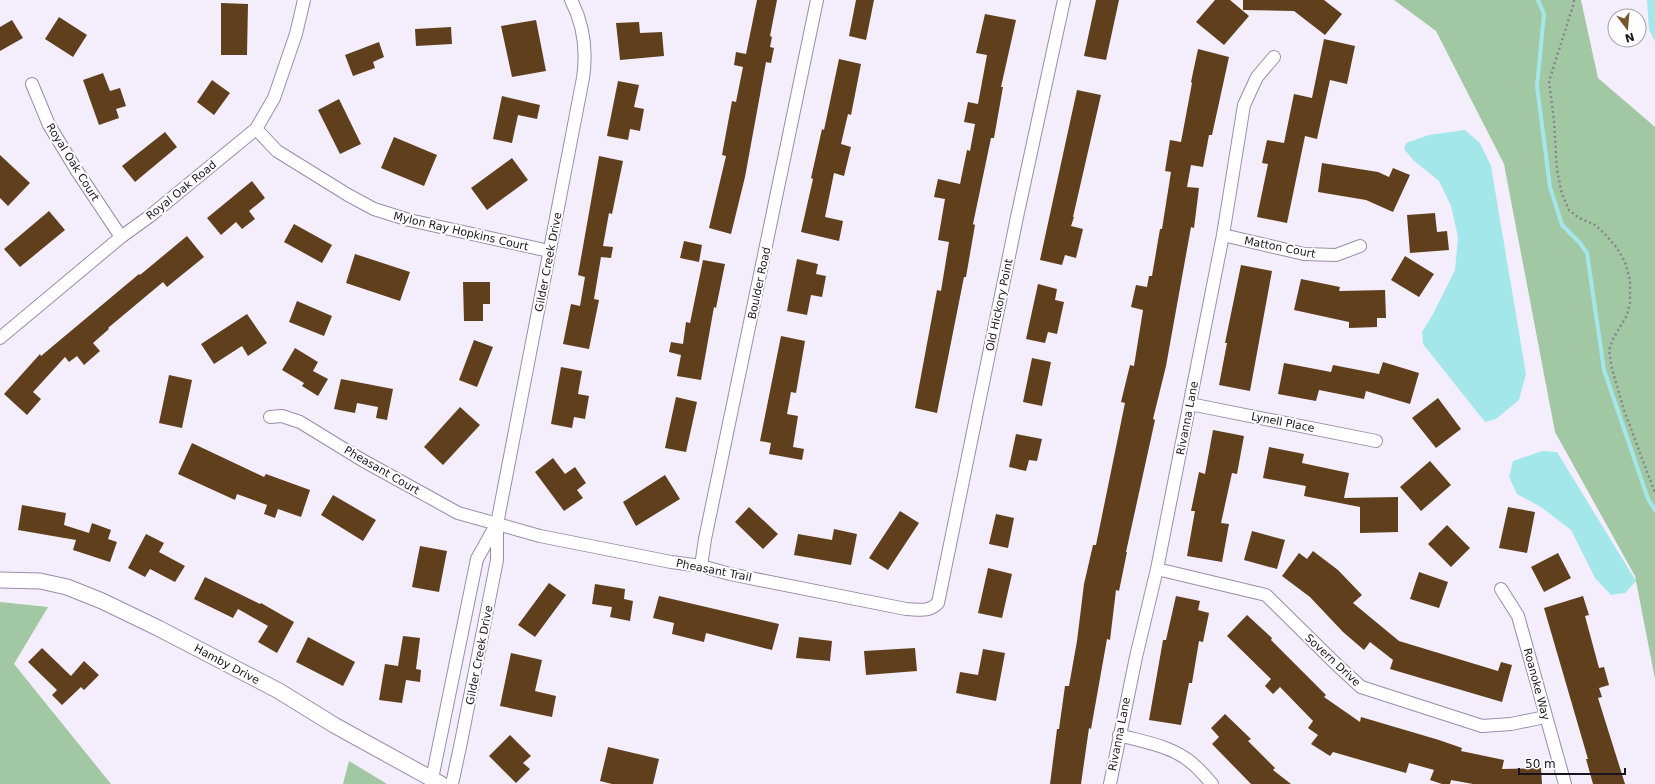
<svg xmlns="http://www.w3.org/2000/svg" width="1655" height="784" font-family="'DejaVu Sans',sans-serif">
<style>
.forest{fill:#a1c8a2}
.water{fill:#a4e7eb}
.lines{fill:none;stroke-linecap:round;stroke-linejoin:round}
.stream{stroke:#a4e7eb;stroke-width:4}
.building{fill:#603f1d}
.minor-casing{stroke:#9b8cab;stroke-width:14}
.tertiary-casing{stroke:#9b8cab;stroke-width:17}
.path{stroke:#88838f;stroke-width:2.5;stroke-dasharray:2 3;stroke-linecap:butt}
.minor{stroke:#fff;stroke-width:12}
.tertiary{stroke:#fff;stroke-width:15}
.labels{text-anchor:middle;stroke-width:4;stroke-linejoin:round;paint-order:stroke}
.street-label{font-size:11px;fill:#19141f;stroke:#fefefe}
</style>
<rect width="100%" height="100%" fill="#f4eefc"/>
<path class="forest" d="M1394 0H1581L1598 78 1655 127V679L1635 576 1555 432 1504 164 1436 31Z
M0 602 48 607 14 664 111 784H0Z
M349 761 387 784H343Z"/>
<path class="water" d="M1647 0H1655V41L1649 30Z
M1465 130 1480 143 1491 166 1526 374 1519 400 1496 419 1485 422 1423 344 1422 332 1433 314 1455 270 1458 237 1451 206 1439 181 1414 161 1404 149 1406 143 1429 135Z
M1542 451 1557 452 1636 581 1625 593 1611 595 1595 578 1571 530 1541 507 1517 494 1509 477 1513 461Z"/>
<g class="lines">
<path class="stream" d="M1538 0 1544 14 1537 86 1550 187 1562 225 1580 243 1587 253 1604 370 1648 499 1655 510"/>
</g>
<path class="building" d="M757 0H777L770 36 772 37 770 47 774 48 771 63 766 62 745 177 731 234 709 228 726 156 722 155 732 101 736 102 743 67 734 65 736 52 746 54Z
M856 0H874L866 40 849 36Z
M1096 0H1119L1106 60 1084 56Z
M1215 0H1230L1249 16 1224 45 1196 22Z
M1243 0H1324L1342 14 1325 35 1294 11 1243 10Z
M221 3 248 4 247 55H221Z
M985 14 1016 20 1001 87H1003L994 138H991L973 224 975 225 966 277H964L937 413 915 408 937 290 941 291 949 242 938 240 945 199 934 197 938 179 960 184 967 150 970 151 975 124 964 122 968 102 978 104 987 55 976 53Z
M59 17 87 35 73 57 45 39Z
M12 20 23 38 0 51V27Z
M536 20 546 71 512 77 501 26Z
M639 22 640 33 662 32 664 56 620 60 616 23Z
M451 27 452 44 416 46 415 29Z
M1324 39 1355 46 1347 84 1330 80 1317 139 1305 136 1287 223 1257 217 1268 164 1262 163 1267 140 1284 143 1294 94 1312 98Z
M379 42 384 57 373 62 375 68 353 76 345 55Z
M1198 49 1229 57 1212 135H1209L1203 167 1191 165 1187 187 1199 188 1194 228 1191 227 1166 366 1153 419 1155 420 1126 552H1127L1119 591 1116 590 1110 640 1107 639 1091 729 1089 728 1081 784H1050L1057 729H1059L1065 686H1069L1077 641 1084 584 1093 545H1096L1125 403 1121 402 1130 365 1134 366 1143 310 1131 307 1136 285 1147 287 1149 276H1152L1160 229H1162L1171 172 1165 171 1170 140 1181 142 1192 83 1191 82Z
M839 59 861 64 851 115 848 114 841 144 851 147 844 176 834 173 825 217 843 221 839 241 801 232 813 179 811 178 822 129 824 130Z
M103 73 110 91 120 88 126 106 116 109 119 118 99 125 83 80Z
M212 80 230 93 214 115 197 102Z
M618 81 639 85 634 107 644 109 640 131 630 129 628 140 607 136Z
M1077 90 1101 95 1073 217H1074L1071 226 1083 229 1076 258 1065 255 1062 265 1040 260Z
M502 96 540 105 537 119 518 115 512 143 493 139Z
M339 99 361 144 340 154 318 110Z
M165 132 177 147 135 182 122 166Z
M394 137 437 155 424 186 381 168Z
M0 155 30 183 8 206 0 198Z
M599 156 623 161 612 214 609 213 603 246 613 247 611 258 601 257 594 299 599 300 589 349 563 344 571 304 580 306 585 277 578 275Z
M512 158 528 180 487 210 471 188Z
M1322 163 1378 172 1389 177 1393 168 1410 175 1393 212 1366 200 1318 192Z
M252 181 265 198 249 211 255 219 242 229 236 222 221 235 207 218Z
M49 211 65 230 20 267 4 249Z
M1435 213 1437 232 1447 231 1449 250 1410 253 1407 215Z
M294 224 332 245 322 263 284 242Z
M187 236 204 257 167 287 163 282 108 328 109 329 93 343 100 351 84 365 77 356 69 362 65 357 33 392 41 399 27 415 4 394 40 354 41 356 139 274 140 275Z
M684 241 702 245 699 262 680 258Z
M355 254 410 272 400 301 346 283Z
M1405 256 1434 274 1419 297 1391 280Z
M797 259 818 264 816 274 826 276 822 297 811 295 807 315 787 311Z
M703 260 725 264 716 308 714 307 701 380 677 376 681 355 669 352 671 342 683 344 686 322 690 323Z
M1241 265 1272 271 1250 391 1219 385 1227 343H1225Z
M1301 279 1340 287 1339 291 1385 290 1386 318H1377V327L1349 328V322L1294 310Z
M463 282H490V304H483V321H464Z
M1038 284 1057 289 1055 300 1064 302 1057 334 1048 332 1045 343 1026 339Z
M297 301 332 316 324 336 289 322Z
M247 314 267 343 248 356 242 346 214 364 201 344Z
M781 336 805 341 796 393 791 392 787 414 798 416 793 447 804 449 802 460 769 454 771 443 760 441Z
M474 340 493 347 477 387 459 380Z
M295 348 318 362 313 371 328 379 318 396 302 386 304 383 282 370Z
M1032 358 1051 362 1042 406 1023 402Z
M1383 362 1419 373 1410 404 1366 391 1364 399 1319 390 1316 401 1278 394 1284 363 1331 372 1333 365 1379 374Z
M561 367 582 371 578 394 589 396 585 419 574 417 572 428 551 424Z
M169 375 192 380 182 428 159 423Z
M341 379 393 389 387 420 376 418 378 407 357 403 355 413 334 409Z
M676 397 697 402 686 452 665 448Z
M1438 398 1461 429 1436 448 1412 418Z
M460 407 480 425 443 465 424 447Z
M1213 430 1244 436 1237 474 1232 473 1221 523 1229 524 1222 562 1187 556 1195 511H1191L1199 472 1205 474Z
M1016 434 1042 439 1037 461 1029 460 1026 471 1009 467Z
M192 443 264 477 266 474 310 490 301 517 278 509 275 518 264 514 267 505 237 494 235 500 178 474Z
M1269 447 1304 454 1302 463 1349 473 1344 498 1398 497V532L1360 533V507L1304 496 1306 486 1263 478Z
M553 458 565 474 575 467 586 483 577 490 583 498 564 511 535 472Z
M1430 461 1451 485 1421 511 1400 487Z
M665 475 680 499 636 526 623 502Z
M333 495 376 520 363 541 321 515Z
M22 505 66 513 64 525 89 533 92 523 111 530 108 539 117 542 110 562 73 550 76 540 18 530Z
M749 507 778 534 763 549 735 522Z
M1508 507 1535 512 1527 553 1499 548Z
M900 511 919 523 888 570 869 558Z
M996 514 1014 518 1008 548 989 544Z
M1447 525 1470 548 1451 567 1428 544Z
M834 529 857 534 851 565 794 555 798 534 832 540Z
M1252 531 1285 540 1277 569 1244 560Z
M146 534 164 543 159 552 185 566 175 582 150 569 145 577 128 568Z
M420 546 447 551 439 592 412 587Z
M1313 551 1338 570 1362 595 1353 603 1399 641 1498 671 1501 662 1512 665 1502 702 1390 669 1393 660 1370 642 1364 650 1343 632 1310 597 1282 576 1299 553 1307 559Z
M1558 553 1571 578 1544 592 1531 567Z
M988 568 1012 574 1002 618 978 613Z
M1419 572 1448 582 1439 608 1410 599Z
M205 577 260 604 261 603 294 622 277 653 258 642 268 626 238 609 233 618 194 599Z
M549 583 566 595 535 637 518 625Z
M595 584 625 589 624 599 633 601 630 621 610 617 612 607 592 604Z
M659 596 779 624 772 650 706 633 704 642 672 634 674 623 653 618Z
M1176 596 1200 601 1198 610 1209 613 1203 642 1199 641 1192 683H1189L1181 725 1149 720 1163 640H1166Z
M1583 596 1589 615 1585 616 1599 668 1604 667 1609 685 1599 688 1602 697 1598 698 1625 784H1593L1586 759H1588L1544 608Z
M1247 615 1272 638 1271 640 1326 695 1324 697 1360 722 1361 717 1439 740 1462 748 1461 751 1504 760 1502 769 1541 768 1542 784H1473L1451 780 1450 784H1442L1430 780 1434 770 1409 763 1406 773 1333 752 1330 756 1311 744 1318 735 1308 728 1313 721 1280 687 1273 694 1265 686 1271 679 1227 636Z
M403 636 420 638 416 669 421 670 420 682 406 680 402 703 379 700 385 664 398 666Z
M308 637 355 662 343 686 296 662Z
M799 637 832 641 830 661 796 658Z
M42 648 71 676 84 661 99 675 84 690 81 687 62 705 52 695 57 690 28 662Z
M915 648 917 671 866 675 864 651Z
M983 649 1005 653 996 701 956 693 960 672 978 675Z
M511 653 542 660 535 691 556 696 552 717 500 706Z
M1225 714 1251 739 1248 741 1275 768 1273 770 1291 784H1251L1212 744 1219 737 1211 728Z
M510 735 531 756 523 763 530 769 516 783 489 756Z
M608 747 659 759 653 784H612L600 781Z"/>
<g class="lines">
<g class="minor-casing">
<path id="minor" d="M32 84 49 125 77 171 121 237
M256 129 277 151 348 195 374 209 409 220 549 251
M1223 235 1304 254 1336 255 1360 246
M0 338 121 237 150 216 256 129 274 98 296 34 304 0
M1190 404 1376 441
M270 417 282 416 300 422 362 460 458 513 540 536 671 562 701 566 730 574 906 609C918 609 928 613 938 603L1017 217 1064 0
M701 566 705 539 817 0
M1157 569 1266 595 1335 663 1361 687 1482 726 1511 724 1545 717
M1501 589 1518 616 1565 784
M1119 735C1144 742 1173 746 1193 764 1200 770 1206 777 1212 784
M432 779 477 559 496 525
M452 784 460 747 497 560V524L583 78C587 51 584 25 571 0
M1110 784 1136 657 1157 569 1223 235 1244 105 1257 77 1274 57"/>
</g>
<g class="tertiary-casing">
<path id="tertiary" d="M0 580 40 581 67 587 102 601 158 628 279 691 334 725 441 784"/>
</g>
<path class="path" d="M1574 0 1573 6 1549 81 1554 121 1557 170 1562 194 1569 210 1579 218 1595 225 1605 234 1617 248 1625 262 1630 280V302L1627 315 1613 339 1609 350 1612 369 1624 410 1655 493"/>
<use href="#minor" class="minor"/>
<use href="#tertiary" class="tertiary"/>
</g>
<g class="labels">
<g class="street-label">
<text transform="translate(73 162) rotate(58)" y="4">Royal Oak Court</text>
<text transform="translate(181 190) rotate(-39)" y="4">Royal Oak Road</text>
<text transform="translate(461 231) rotate(13)" y="4">Mylon Ray Hopkins Court</text>
<text transform="translate(1280 247) rotate(11)" y="4">Matton Court</text>
<text transform="translate(548 262) rotate(-79)" y="4">Gilder Creek Drive</text>
<text transform="translate(759 283) rotate(-78)" y="4">Boulder Road</text>
<text transform="translate(999 305) rotate(-78)" y="4">Old Hickory Point</text>
<text transform="translate(1187 418) rotate(-79)" y="4">Rivanna Lane</text>
<text transform="translate(1283 422) rotate(11)" y="4">Lynell Place</text>
<text transform="translate(382 470) rotate(30)" y="4">Pheasant Court</text>
<text transform="translate(714 570) rotate(11)" y="4">Pheasant Trail</text>
<text transform="translate(479 655) rotate(-79)" y="4">Gilder Creek Drive</text>
<text transform="translate(1333 660) rotate(43)" y="4">Sovern Drive</text>
<text transform="translate(227 664) rotate(28)" y="4">Hamby Drive</text>
<text transform="translate(1537 684) rotate(75)" y="4">Roanoke Way</text>
<text transform="translate(1119 734) rotate(-79)" y="4">Rivanna Lane</text>
</g>
</g>
<g transform="translate(1627 28) rotate(164)"><circle r="19" fill="#fefefe" stroke="#a2a0a5"/>
<path d="M0-3L7 15L0 10L-7 15Z" fill="#74572b"/>
<text y="-6" font-size="11" font-weight="bold" text-anchor="middle" fill="#19141f">N</text>
</g>
<path d="M1519 768v6h106v-6" fill="none" stroke="#19141f" stroke-width="2"/>
<text x="1525" y="768" font-size="12" fill="#19141f" stroke="#fefefe" stroke-width="3" paint-order="stroke">50 m</text>
</svg>
